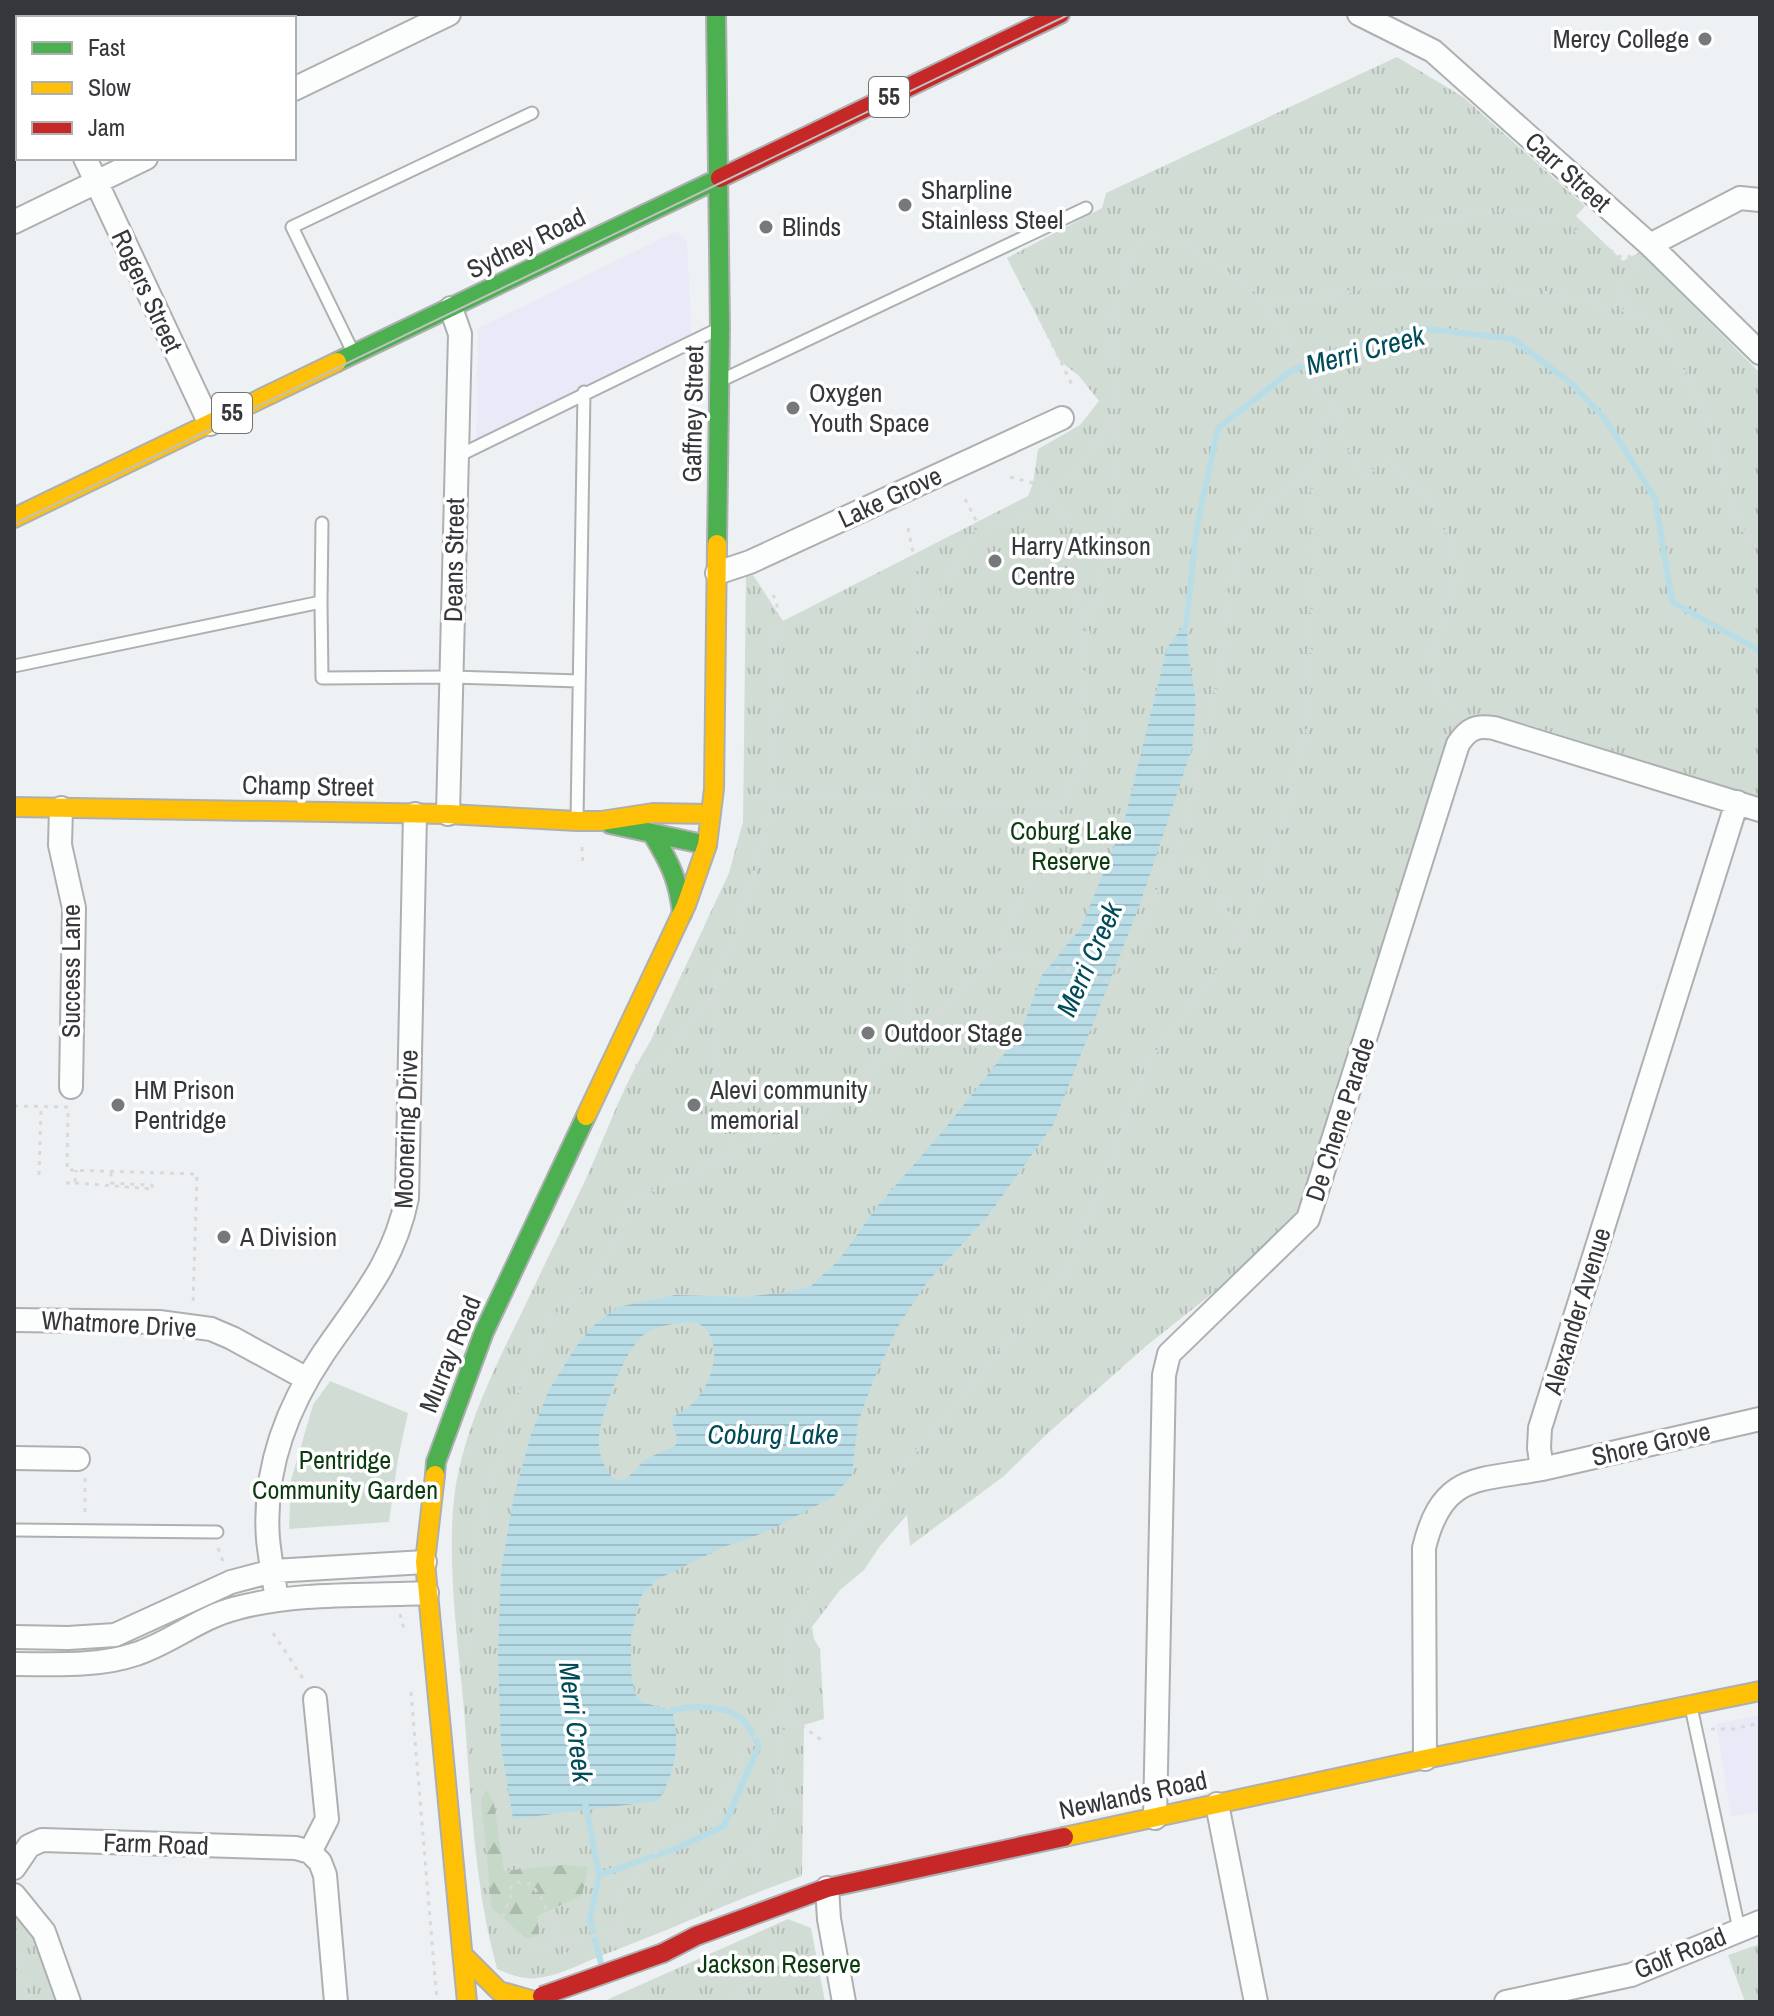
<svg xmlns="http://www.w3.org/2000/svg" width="1774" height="2016" font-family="'Archivo Narrow',sans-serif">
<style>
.commercial{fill:#eae9f7}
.grass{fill:url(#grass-tufts)}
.forest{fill:url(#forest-firs)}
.garden{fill:#d1ddd4}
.water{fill:url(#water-rules);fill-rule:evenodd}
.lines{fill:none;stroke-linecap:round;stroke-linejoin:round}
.stream{stroke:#b9dde7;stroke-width:6}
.lane-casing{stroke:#adafb1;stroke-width:15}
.street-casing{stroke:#adafb1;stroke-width:26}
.fast-casing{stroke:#adafb1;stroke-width:22}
.slow-casing{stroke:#adafb1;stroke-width:22}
.jam-casing{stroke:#adafb1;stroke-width:22}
.path{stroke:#d9d9da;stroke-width:3;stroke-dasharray:4 6;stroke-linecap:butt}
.lane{stroke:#fcfdfd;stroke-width:11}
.street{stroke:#fcfdfd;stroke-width:22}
.fast{stroke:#4caf50;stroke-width:18}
.slow{stroke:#ffc107;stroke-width:18}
.jam{stroke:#c62828;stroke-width:18}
.tram{stroke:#c0c1c1;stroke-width:2}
.jam-bridge-casing{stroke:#adafb1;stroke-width:22;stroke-linecap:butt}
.path-bridge{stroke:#d9d9da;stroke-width:3;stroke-dasharray:4 6;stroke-linecap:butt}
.jam-bridge{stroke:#c62828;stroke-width:18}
.poi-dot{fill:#76787b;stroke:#fff;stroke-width:3}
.labels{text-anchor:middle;stroke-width:7;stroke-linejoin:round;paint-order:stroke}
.shield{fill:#fff;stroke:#727375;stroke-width:2}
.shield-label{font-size:24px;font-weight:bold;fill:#35373a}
.poi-label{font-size:26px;fill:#35373a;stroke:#fff;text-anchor:start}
.street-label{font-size:26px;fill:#35373a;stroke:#fff}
.park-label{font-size:26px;fill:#0d3b10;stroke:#fff}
.water-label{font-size:28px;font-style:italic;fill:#004b59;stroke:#fff}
</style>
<defs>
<pattern id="grass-tufts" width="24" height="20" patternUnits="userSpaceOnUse" patternTransform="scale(2)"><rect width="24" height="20" fill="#d1ddd4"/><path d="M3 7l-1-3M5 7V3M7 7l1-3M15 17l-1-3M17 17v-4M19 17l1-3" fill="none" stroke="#b4beb7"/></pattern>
<pattern id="forest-firs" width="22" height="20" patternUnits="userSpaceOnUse" patternTransform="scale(2)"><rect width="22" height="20" fill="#c6d8c7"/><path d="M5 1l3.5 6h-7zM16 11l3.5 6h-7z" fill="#abbaac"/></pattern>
<pattern id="water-rules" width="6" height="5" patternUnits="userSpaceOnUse" patternTransform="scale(2)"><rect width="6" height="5" fill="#b9dde7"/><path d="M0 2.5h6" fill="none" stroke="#a0bec7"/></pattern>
</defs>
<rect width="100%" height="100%" fill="#eef1f4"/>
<path class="commercial" d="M677 231 687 241 692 341 476 447 478 328Z
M1760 1715V1811L1731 1817 1716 1724Z"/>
<path class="grass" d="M1397 57 1463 97 1585 206 1576 216 1623 261 1640 252 1760 373V797L1506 718 1491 715 1463 721 1449 740 1297 1226 1145 1347 1047 1434 1004 1476 910 1546 907 1515 880 1546 864 1570 840 1590 812 1627 814 1639 820 1649 824 1719 804 1725 802 1876C736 1899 673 1929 608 1953 587 1961 565 1973 544 1977 526 1981 513 1976 497 1969 474 1885 471 1797 464 1710 458 1641 447 1568 454 1498 462 1434 492 1373 520 1316 541 1272 562 1229 583 1185 605 1138 622 1086 650 1042L729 873 743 822 746 576 753 575 783 621 1028 496 1033 483 1038 449 1080 425 1099 401 1079 376 1060 361 1007 258 1102 208 1106 193Z
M14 1911 36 1942 59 2002H14Z
M788 1919 811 1928 825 2002H602Z
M1760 1944V2002H1745L1728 1955Z"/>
<path class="forest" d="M487 1790 494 1804 504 1871 563 1865 588 1867 582 1895 537 1916 539 1935 527 1939 492 1908 481 1798Z"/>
<path class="garden" d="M330 1381 408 1413 398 1459 389 1522 289 1529 291 1480 313 1405Z"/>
<path class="water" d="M1187 621 1188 651 1196 702 1192 749 1139 907 1053 1125 988 1216 928 1281 900 1323 874 1379 858 1422 852 1475 833 1497 766 1532 723 1547 658 1579 641 1596 631 1635V1672L635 1694 642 1702 672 1711C681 1742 675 1774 658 1801L513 1819 501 1746 498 1654 501 1570 514 1496 531 1434 549 1390 575 1348 592 1327 618 1307 675 1295 744 1297 788 1292 811 1286 839 1260 876 1208 943 1131 1020 1034 1042 975 1081 928 1124 822 1167 648ZM696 1322C728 1338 712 1385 692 1404 685 1410 677 1414 671 1419L677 1437 676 1445 646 1459 625 1480H615C606 1470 600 1460 599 1446 596 1423 624 1352 642 1336 657 1324 678 1323 696 1322Z"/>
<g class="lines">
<path class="stream" d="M1186 625 1197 526 1218 428 1291 371 1336 352 1421 328 1513 339 1571 383 1606 420 1655 498 1672 602 1760 651
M585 1802 599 1875 590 1920 602 1967
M599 1875 677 1848 724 1826 759 1745C754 1737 748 1724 741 1718 724 1705 691 1705 672 1711"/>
<g class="lane-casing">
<path id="lane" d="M351 348 292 227 532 113
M722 380 1086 208
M456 457 716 330
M321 602 322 523
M14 666 321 602 322 678 451 677 579 681
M577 820 584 392
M14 1530 217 1532
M1691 1707 1739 1929"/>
</g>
<g class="street-casing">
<path id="street" d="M23 14V18
M1359 14 1433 51 1650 245 1760 353
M254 18V14
M294 89 449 14
M85 158 210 424
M14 222 146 158
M1650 245 1740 198 1760 200
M717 573 750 562 1062 418
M61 808 60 845 74 908 71 1087
M448 814 460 334 451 308
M14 1320 159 1322 211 1329 232 1338 307 1379
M14 1458 78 1459
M1542 1469 1760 1419
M277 1600C274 1580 270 1559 268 1539 263 1472 286 1409 323 1354 359 1301 394 1263 407 1198L415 814
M14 1637 68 1638 115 1635 231 1582 273 1571 425 1562
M14 1664C54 1664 98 1667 136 1654 172 1642 200 1617 237 1608 297 1592 365 1596 427 1593
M315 1699 327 1819 310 1852 320 1862 325 1875 336 2002
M1425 1759 1424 1548C1442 1473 1477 1481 1542 1469L1539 1448 1540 1428 1737 802
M1217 1804 1256 2002
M1155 1818 1164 1375 1169 1354 1308 1219 1458 744C1468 729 1476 725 1494 728L1760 810
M14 1868 29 1846 42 1840 296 1848 310 1852
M827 1888 829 1919 844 2002
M14 1895 44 1932 69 2002
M1506 2002 1631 1975 1760 1922"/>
</g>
<g class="fast-casing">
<path id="fast" d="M716 14 720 328 717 544
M337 362 720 178
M610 824 707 845
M653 835C670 863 679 881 682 914
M435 1475 436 1462 484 1332 586 1116"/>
</g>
<g class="slow-casing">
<path id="slow" d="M14 518 337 362
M14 807 448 814 577 821H601L653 813 711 814
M586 1116 686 905 707 845 714 789 717 544
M435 1475 425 1562 467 2002
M1064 1837 1425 1759 1760 1691
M463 1955 499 1991 531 2000"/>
</g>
<g class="jam-casing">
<path id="jam" d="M720 178 1060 14
M663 1953 696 1936 827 1888 1064 1837"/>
</g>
<path class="path" d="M1429 220C1453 216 1479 211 1503 210 1542 209 1591 238 1623 258L1632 256
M1268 306C1293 298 1318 298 1344 293 1363 289 1379 281 1399 279L1544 292 1626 311 1653 322 1673 346 1712 433 1740 526 1760 550
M1626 311 1622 283 1637 260
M1039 317 1073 387
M1010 477 1041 485 1063 510 1072 543 1069 575 1087 639
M965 499 980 528
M908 528 918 577 909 1039
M919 638 971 534C987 524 1008 527 1023 518 1061 495 1092 454 1114 417
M744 796 1063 804
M582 847 583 865
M1166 874 1188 863 1197 865 1244 934
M998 952 1116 983 1187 824 1219 674 1239 541 1267 503 1311 475
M635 1065 653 1070 667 1060 687 1026 713 995
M14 1106 68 1107 67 1170 197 1174 193 1304
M731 1157 719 1073 713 995 745 907 774 796 777 603 773 595
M39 1175 41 1107
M66 1183H75L76 1170
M75 1183 153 1189 152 1185 111 1183V1172
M85 1478V1514
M218 1548 224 1564
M400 1614 405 1633
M273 1633 304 1680
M465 1656 472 1627 478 1541 484 1506 512 1410 541 1330 604 1268 633 1201 667 1183 782 1133 828 1107 909 1040 998 952 1081 762 1087 639 1120 507 1114 417 1112 317 1132 247 1150 237 1189 246 1260 295 1333 408 1360 476 1391 462 1428 500 1450 539 1458 572 1433 650 1431 678 1457 714
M411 1692 437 2002
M785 1714 823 1741
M1711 1729H1733L1760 1723
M777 1798 803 1802
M758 1887 753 1863 756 1845 771 1825 776 1807 785 1702
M685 1914 730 1862 756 1845
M647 1924 674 1918
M499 1926 512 1893 510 1888 517 1882 531 1884 542 1899 569 1962
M616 1942 618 1909 626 1887 673 1833 709 1819 732 1784 748 1745 785 1702 789 1631 812 1583 831 1556 946 1415 1064 1276 1083 1233 1147 1064 1244 934 1278 843 1308 727 1313 567 1312 475 1321 432 1333 408
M14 1946 33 2002
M1749 1949 1760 1970
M628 1992 636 2002
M734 2002C749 1970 791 1982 772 1932"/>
<use href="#lane" class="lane"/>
<use href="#street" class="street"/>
<use href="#fast" class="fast"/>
<use href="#slow" class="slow"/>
<use href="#jam" class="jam"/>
<path class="tram" d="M14 524 1070 14"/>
<g class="jam-bridge-casing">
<path id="jam-bridge" d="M542 1996 663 1953"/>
</g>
<path class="path-bridge" d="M534 1949 647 1924"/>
<use href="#jam-bridge" class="jam-bridge"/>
</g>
<g class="poi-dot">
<circle cx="1705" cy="39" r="8"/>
<circle cx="905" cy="205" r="8"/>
<circle cx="766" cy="227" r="8"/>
<circle cx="793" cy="408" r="8"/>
<circle cx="995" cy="561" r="8"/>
<circle cx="868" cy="1033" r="8"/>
<circle cx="118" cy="1105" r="8"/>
<circle cx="694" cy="1105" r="8"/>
<circle cx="224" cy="1237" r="8"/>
</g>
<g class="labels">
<g class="shield">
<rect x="869" y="77" width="40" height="40" rx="6"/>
<rect x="212" y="393" width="40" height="40" rx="6"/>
</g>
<g class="shield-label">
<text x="889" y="105">55</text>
<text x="232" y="421">55</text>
</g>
<g class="poi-label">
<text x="1689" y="48" text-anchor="end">Mercy College</text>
<text x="921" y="199">Sharpline<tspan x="921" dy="30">Stainless Steel</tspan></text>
<text x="782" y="236">Blinds</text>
<text x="809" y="402">Oxygen<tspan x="809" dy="30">Youth Space</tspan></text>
<text x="1011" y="555">Harry Atkinson<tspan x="1011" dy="30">Centre</tspan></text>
<text x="884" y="1042">Outdoor Stage</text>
<text x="134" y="1099">HM Prison<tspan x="134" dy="30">Pentridge</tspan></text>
<text x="710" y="1099">Alevi community<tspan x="710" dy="30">memorial</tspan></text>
<text x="240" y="1246">A Division</text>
</g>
<g class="street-label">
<text transform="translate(1568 172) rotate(42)" y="9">Carr Street</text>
<text transform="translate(526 243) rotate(-26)" y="9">Sydney Road</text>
<text transform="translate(147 291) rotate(65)" y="9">Rogers Street</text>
<text transform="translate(693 414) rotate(-89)" y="9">Gaffney Street</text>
<text transform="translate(890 497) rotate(-25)" y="9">Lake Grove</text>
<text transform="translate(454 560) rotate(-89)" y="9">Deans Street</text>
<text transform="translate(308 786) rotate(1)" y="9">Champ Street</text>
<text transform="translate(71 971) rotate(-90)" y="9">Success Lane</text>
<text transform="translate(1340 1119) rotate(-72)" y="9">De Chene Parade</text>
<text transform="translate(406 1129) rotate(-88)" y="9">Moonering Drive</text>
<text transform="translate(1577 1311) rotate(-73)" y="9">Alexander Avenue</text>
<text transform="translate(119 1324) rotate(3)" y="9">Whatmore Drive</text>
<text transform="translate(450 1354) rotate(-68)" y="9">Murray Road</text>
<text transform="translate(1651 1444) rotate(-13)" y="9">Shore Grove</text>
<text transform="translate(1133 1795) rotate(-12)" y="9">Newlands Road</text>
<text transform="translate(156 1844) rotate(2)" y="9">Farm Road</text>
<text transform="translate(1680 1953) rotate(-22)" y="9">Golf Road</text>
</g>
<g class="park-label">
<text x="1071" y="840">Coburg Lake<tspan x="1071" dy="30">Reserve</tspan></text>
<text x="345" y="1469">Pentridge<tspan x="345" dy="30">Community Garden</tspan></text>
<text x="779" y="1973">Jackson Reserve</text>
</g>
<g class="water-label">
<text transform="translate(1365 350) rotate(-15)" y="10">Merri Creek</text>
<text transform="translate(1089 959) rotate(-66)" y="10">Merri Creek</text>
<text x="773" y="1444">Coburg Lake</text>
<text transform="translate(576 1722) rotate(83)" y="10">Merri Creek</text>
</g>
</g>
<rect width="1774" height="2016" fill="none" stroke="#35373a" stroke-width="32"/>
<rect x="16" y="16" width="280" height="144" fill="#ffffff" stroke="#aeafb0" stroke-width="2"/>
<rect x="32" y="42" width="40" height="12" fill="#4caf50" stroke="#aeafb0" stroke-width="2"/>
<text x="88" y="56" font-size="24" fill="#35373a">Fast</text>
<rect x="32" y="82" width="40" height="12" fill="#ffc107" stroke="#aeafb0" stroke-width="2"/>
<text x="88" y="96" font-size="24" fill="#35373a">Slow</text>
<rect x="32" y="122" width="40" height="12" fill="#c62828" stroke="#aeafb0" stroke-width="2"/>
<text x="88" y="136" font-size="24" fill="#35373a">Jam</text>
</svg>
